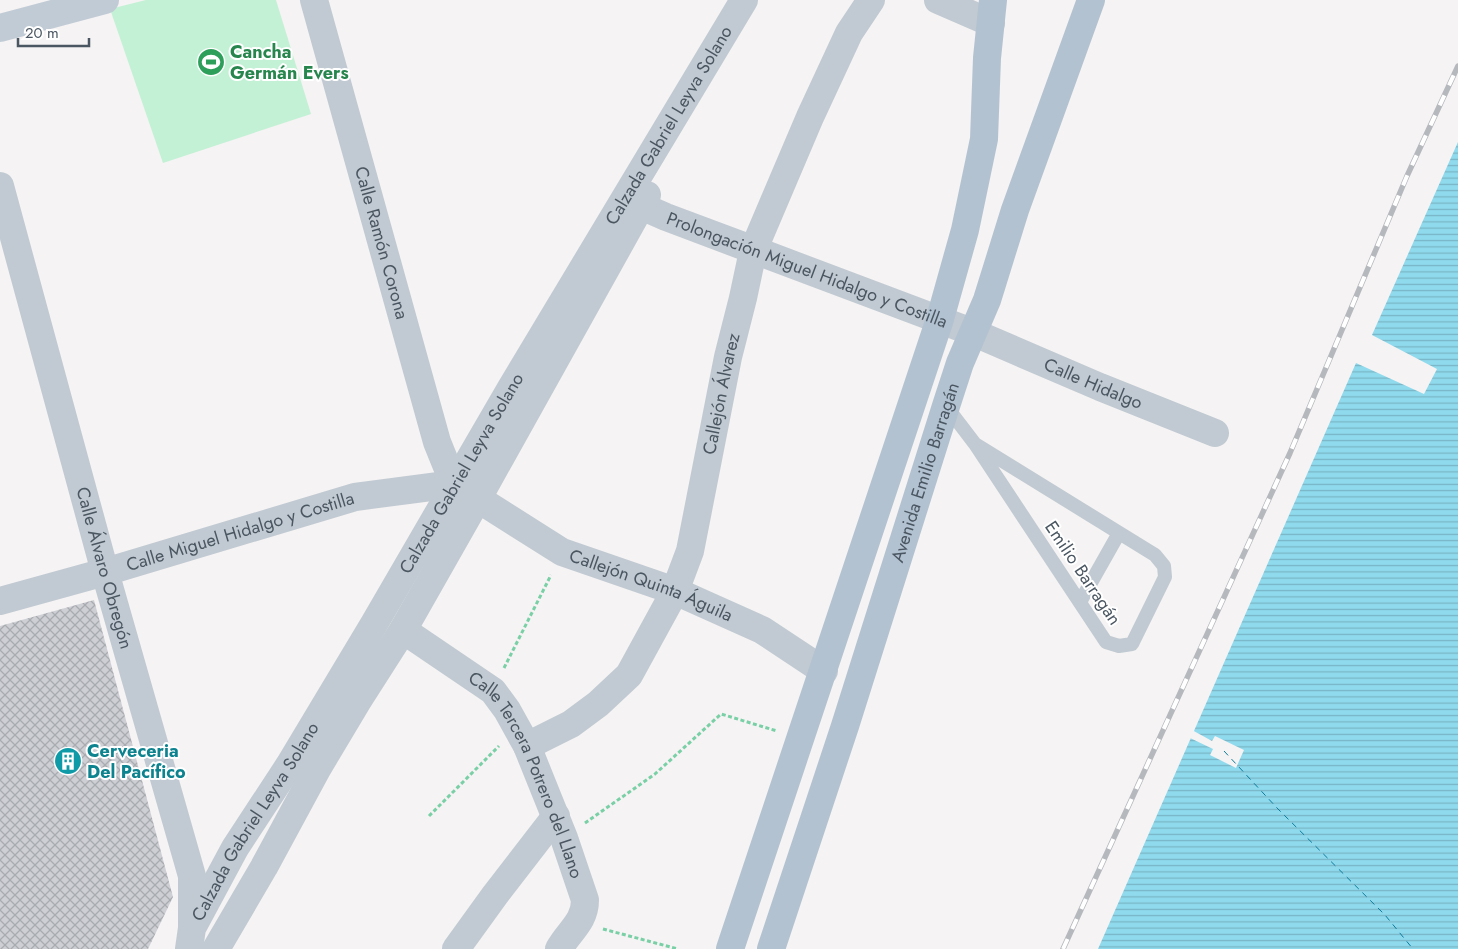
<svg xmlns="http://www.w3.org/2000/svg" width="1458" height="949" font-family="Jost,sans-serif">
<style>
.pitch{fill:#c3f1d5}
.water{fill:url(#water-rules)}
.pier{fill:#f5f3f3}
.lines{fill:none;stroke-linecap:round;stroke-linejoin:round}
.ferry{stroke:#0c7c9b;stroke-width:1;stroke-dasharray:6 5;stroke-linecap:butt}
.building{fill:url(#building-cross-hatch)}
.path{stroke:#7ad0a6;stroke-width:3;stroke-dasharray:4 2.5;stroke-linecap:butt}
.lane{stroke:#c1cad2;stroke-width:14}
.street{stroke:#c1cad2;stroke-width:28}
.secondary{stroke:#c1cbd6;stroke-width:28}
.primary{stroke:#b3c2d1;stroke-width:28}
.rail-casing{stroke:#b5b8bd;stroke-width:5.5}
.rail{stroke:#fff;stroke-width:4;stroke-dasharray:11;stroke-linecap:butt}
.labels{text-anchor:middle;stroke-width:4;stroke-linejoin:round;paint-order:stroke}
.leisure-label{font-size:18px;font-weight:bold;fill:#27864d;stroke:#fff;text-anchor:start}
.street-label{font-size:18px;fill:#4a5661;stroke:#fff}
.culture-label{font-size:18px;font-weight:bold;fill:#0d838f;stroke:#fff;text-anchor:start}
</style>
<defs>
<pattern id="water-rules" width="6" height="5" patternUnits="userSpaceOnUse" patternTransform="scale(1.25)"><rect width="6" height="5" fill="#90daee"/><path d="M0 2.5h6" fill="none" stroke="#78b4c4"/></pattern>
<pattern id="building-cross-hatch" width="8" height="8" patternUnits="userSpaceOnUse" patternTransform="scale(1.25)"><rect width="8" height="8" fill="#cdcfd5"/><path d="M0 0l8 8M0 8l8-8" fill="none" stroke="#a8abb0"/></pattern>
</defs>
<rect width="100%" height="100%" fill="#f5f3f3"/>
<path class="pitch" d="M146 0H276L311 114 163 163 110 9Z"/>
<path class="water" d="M1458 142V949H1098L1356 363 1424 394 1437 369 1372 335Z"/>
<path class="pier" d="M1192 730 1212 741 1215 736 1244 750 1236 768 1210 755 1213 749 1188 737Z"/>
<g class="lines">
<path class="ferry" d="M1224 751 1278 809 1385 915 1413 949"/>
</g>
<path class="building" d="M94 600 173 897 148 949H0V626Z"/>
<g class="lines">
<path class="path" d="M504 668 551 575
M429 816 499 746
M585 823 655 774 721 714 777 731
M603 929 678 949"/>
<path class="lane" d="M946 406 975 444 1106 642 1119 646 1132 644 1165 577 1164 566 1155 555 975 444
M1080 602 1119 533"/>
<g class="street">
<path id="s1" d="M314 0 437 442 454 484"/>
<path d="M938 0 991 23"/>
<path id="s2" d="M0 186 105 572 192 876V926"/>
<path id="s3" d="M641 206 666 217 972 332 1100 387 1215 433"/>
<path id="s4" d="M464 490 562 552 675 591 762 630 824 671"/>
<path id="s5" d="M0 601 105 572 355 497 454 484"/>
<path id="s6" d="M403 630 493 691 507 710 527 746 564 838 585 900C585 922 569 931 559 949"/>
<path id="s7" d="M527 746 571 724 598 704 629 675 675 591 690 551 728 357 743 298 753 251 810 117 849 33 871 0"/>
<path id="s8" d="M189 949 192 928 235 848 290 764 374 624 511 388 744 0"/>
<path d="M216 949 264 867 317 769 357 702 403 630 478 498 647 195"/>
<path d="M456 949 495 895 556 816"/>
</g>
<path class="secondary" d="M0 28 105 0"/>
<g class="primary">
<path d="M730 949 940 319 965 230 984 139 987 58 993 0"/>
<path id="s9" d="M771 949 845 726 946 406 960 363 987 300 1015 210 1091 0"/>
</g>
<g class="rail-casing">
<path id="rail" d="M1063 949 1290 453 1407 176 1458 66"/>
</g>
<use href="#rail" class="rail"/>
</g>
<defs>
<g id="stadium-disc" transform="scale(1.4375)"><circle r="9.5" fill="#2e9e5b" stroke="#fff"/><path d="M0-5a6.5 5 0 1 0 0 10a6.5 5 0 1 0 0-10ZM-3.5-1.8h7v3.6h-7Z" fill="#fff"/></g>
<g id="building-disc" transform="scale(1.4375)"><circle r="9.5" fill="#0f9aa8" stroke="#fff"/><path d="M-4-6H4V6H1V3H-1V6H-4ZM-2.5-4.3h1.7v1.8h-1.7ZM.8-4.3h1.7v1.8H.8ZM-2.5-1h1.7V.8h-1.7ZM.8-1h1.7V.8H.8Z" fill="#fff"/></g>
</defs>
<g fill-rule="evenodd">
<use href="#stadium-disc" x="211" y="62"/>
<use href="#building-disc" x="68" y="761"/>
</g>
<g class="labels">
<g class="leisure-label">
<text x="230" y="58">Cancha<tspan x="230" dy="21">Germán Evers</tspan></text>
</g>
<g class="street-label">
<text dy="6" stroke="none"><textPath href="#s8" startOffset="955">Calzada Gabriel Leyva Solano</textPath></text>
<text dy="6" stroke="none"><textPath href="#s1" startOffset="252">Calle Ramón Corona</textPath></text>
<text dy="6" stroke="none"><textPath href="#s3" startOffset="178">Prolongación Miguel Hidalgo y Costilla</textPath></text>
<text dy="6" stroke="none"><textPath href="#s3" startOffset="486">Calle Hidalgo</textPath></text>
<text dy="6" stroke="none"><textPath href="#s7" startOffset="424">Callejón Álvarez</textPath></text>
<text dy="6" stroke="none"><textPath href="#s9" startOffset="501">Avenida Emilio Barragán</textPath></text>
<text dy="6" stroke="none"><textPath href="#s8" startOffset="550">Calzada Gabriel Leyva Solano</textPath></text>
<text dy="6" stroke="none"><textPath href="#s5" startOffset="250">Calle Miguel Hidalgo y Costilla</textPath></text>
<text dy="6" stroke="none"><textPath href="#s2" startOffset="396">Calle Álvaro Obregón</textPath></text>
<text transform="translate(1083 573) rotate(56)" y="6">Emilio Barragán</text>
<text dy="6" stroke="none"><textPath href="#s4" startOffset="211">Callejón Quinta Águila</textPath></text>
<text dy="6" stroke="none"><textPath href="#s6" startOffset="198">Calle Tercera Potrero del Llano</textPath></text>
<text dy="6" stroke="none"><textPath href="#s8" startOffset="145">Calzada Gabriel Leyva Solano</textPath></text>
</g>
<g class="culture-label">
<text x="87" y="757">Cerveceria<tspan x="87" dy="21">Del Pacífico</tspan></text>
</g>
</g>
<path d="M18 38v8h71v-8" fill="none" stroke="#4a5661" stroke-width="2.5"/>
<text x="25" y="38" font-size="15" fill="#4a5661" stroke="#ffffff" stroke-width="4" paint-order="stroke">20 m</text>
</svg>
